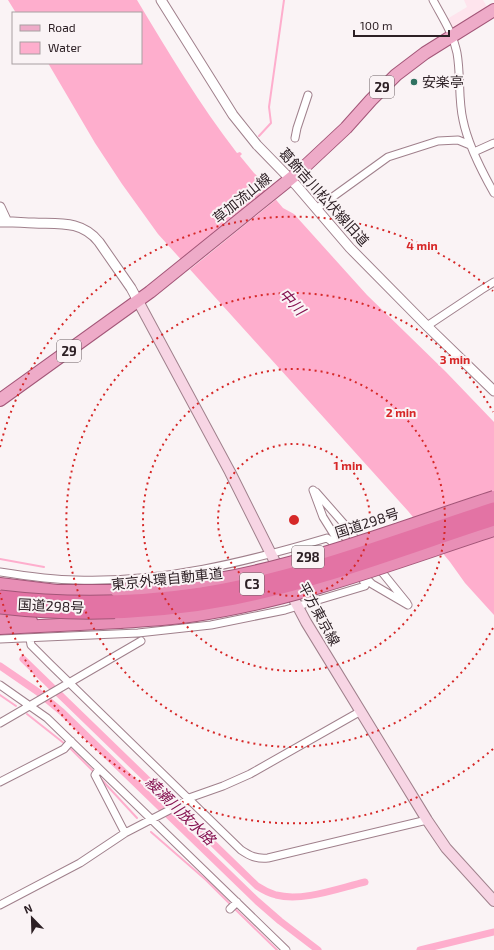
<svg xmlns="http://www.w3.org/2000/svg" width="494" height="950" font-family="'Exo 2','Noto Sans JP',sans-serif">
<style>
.built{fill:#fee4ed}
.water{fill:#feaecd}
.pier{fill:#faf3f5}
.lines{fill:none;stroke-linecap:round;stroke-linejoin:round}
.stream{stroke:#feaecd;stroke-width:2}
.canal{stroke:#feaecd;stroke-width:7}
.minor-casing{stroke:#a0808c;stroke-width:9}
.tertiary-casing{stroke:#a0808c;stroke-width:11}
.secondary-casing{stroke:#a0808c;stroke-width:12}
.primary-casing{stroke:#a35678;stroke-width:14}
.trunk-casing{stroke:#a35678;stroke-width:14}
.minor{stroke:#fff;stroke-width:7}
.tertiary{stroke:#fff;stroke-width:9}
.secondary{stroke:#f7d5e4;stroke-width:10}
.primary{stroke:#eeabc8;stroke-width:12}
.trunk{stroke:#e88fb6;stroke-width:12}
.trunk-bridge-casing{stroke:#a35678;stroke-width:14;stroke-linecap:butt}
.motorway-bridge-casing{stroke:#a35678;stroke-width:15;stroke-linecap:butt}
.trunk-bridge{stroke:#e88fb6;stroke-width:12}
.motorway-bridge{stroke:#e373a4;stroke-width:13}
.ring{fill:none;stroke:#d62828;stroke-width:2;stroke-dasharray:2 4}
.poi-dot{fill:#307161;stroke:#faf3f5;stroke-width:1.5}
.labels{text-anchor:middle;stroke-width:4;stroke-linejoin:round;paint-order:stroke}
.shield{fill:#faf3f5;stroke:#6a5f63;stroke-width:1}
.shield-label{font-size:13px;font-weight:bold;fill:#2d2025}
.poi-label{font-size:14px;fill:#2d2025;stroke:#faf3f5;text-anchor:start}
.street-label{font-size:14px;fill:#2d2025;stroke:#faf3f5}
.water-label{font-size:15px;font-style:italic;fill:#851351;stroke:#faf3f5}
.centre{fill:#d62828;stroke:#faf3f5;stroke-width:2}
.ring-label{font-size:12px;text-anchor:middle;font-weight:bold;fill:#d62828;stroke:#faf3f5;stroke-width:4;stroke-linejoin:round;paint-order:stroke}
</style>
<rect width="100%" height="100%" fill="#faf3f5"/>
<path class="built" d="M464 0H483L487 7 453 28 447 19 467 7Z"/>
<path class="water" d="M8 0H137C168 52 200 105 237 153L240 152 242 154 240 156 254 173 265 183 266 188 283 208 294 214 367 295 446 372 494 422V615L465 583 450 562 408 511 158 234 122 184 95 143 48 63H141V13H16Z"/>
<path class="pier" d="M276 197 278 198 188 271 186 269Z"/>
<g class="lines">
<path class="stream" d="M259 136 271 123 269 107 284 0
M0 559 44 567
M0 695 16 706
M27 714 65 744
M69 747 94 772
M100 778 137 818
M151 832 206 880 231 905
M234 908 277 950"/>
<path class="canal" d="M23 659 257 886C263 890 269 893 276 895 303 902 339 888 365 882
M0 666 38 692 62 712 257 901 280 921 318 950
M420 950 494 932"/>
<g class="minor-casing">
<path id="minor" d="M433 0C442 17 453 33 457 53 461 75 458 99 463 120 468 145 481 170 494 193
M295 138 297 128 308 95
M474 152 494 143
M316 209 388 157 438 141 458 140 470 145
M427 326 481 290 494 282
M313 490 323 517 343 549
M316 492 345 525 359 544
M377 566 407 603
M0 572C25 576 50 580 76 580 162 583 246 562 327 538L331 541 339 550
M365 577 372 584 408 605
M0 639 138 633 211 625 285 610 365 586 366 584 358 574
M30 639 31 645 50 664 241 850C250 856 256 859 268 858L427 820
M0 685 47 718 286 950
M0 723 141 641
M99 769 95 775 125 833
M0 782 64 749 71 741
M0 905 80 863 125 833 181 804 189 798 223 786 250 774 361 711
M230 909 237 902"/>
</g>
<g class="tertiary-casing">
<path id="tertiary" d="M161 0 233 115 257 145 296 185 350 248 427 326 494 391
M0 207 7 222
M0 222C11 221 23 223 34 223 58 224 82 220 99 242L131 288 138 301"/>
</g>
<g class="secondary-casing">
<path id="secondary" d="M138 301 230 472 280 572
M288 588 306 622 427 820 446 848 494 901"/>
</g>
<g class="primary-casing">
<path id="primary" d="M0 400 150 292 300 171 346 128 371 100 396 75 425 53 494 10"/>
</g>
<g class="trunk-casing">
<path id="trunk" d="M0 584 57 591H117
M0 618 31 621
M0 628 120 622"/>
</g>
<use href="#minor" class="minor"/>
<use href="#tertiary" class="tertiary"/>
<use href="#secondary" class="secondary"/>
<use href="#primary" class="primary"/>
<use href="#trunk" class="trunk"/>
<g class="trunk-bridge-casing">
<path id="trunk-bridge" d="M117 591C151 589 185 585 219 579 313 562 404 526 494 497
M120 622C146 620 171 619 196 615 298 600 396 562 494 530"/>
</g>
<g class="motorway-bridge-casing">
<path id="motorway-bridge" d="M0 597C67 605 135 604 202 594 302 578 398 540 494 509
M0 607C78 616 158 613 234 598 321 581 410 546 494 519"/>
</g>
<use href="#trunk-bridge" class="trunk-bridge"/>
<use href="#motorway-bridge" class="motorway-bridge"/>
</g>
<g class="ring">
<circle cx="294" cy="520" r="76"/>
<circle cx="294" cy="520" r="151"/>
<path d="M493 628A227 227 0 1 1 493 412"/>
<path d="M493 749A303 303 0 0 1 0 593M0 447A303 303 0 0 1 493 291"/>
</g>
<circle class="poi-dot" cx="414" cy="82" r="4"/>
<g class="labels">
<g class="shield">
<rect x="370" y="76" width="24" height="22" rx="3"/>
<rect x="57" y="340" width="24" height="22" rx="3"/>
<rect x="292" y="546" width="32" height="22" rx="3"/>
<rect x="240" y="573" width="24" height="22" rx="3"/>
</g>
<g class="shield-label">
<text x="382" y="92">29</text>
<text x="69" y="356">29</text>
<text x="308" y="562">298</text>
<text x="252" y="589">C3</text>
</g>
<g class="poi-label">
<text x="422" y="87">安楽亭</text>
</g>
<g class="street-label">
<text transform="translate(324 197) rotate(48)" y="5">葛飾吉川松伏線旧道</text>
<text transform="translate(242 198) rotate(-39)" y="5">草加流山線</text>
<text transform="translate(367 523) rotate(-18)" y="5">国道298号</text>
<text transform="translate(167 579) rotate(-6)" y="5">東京外環自動車道</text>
<text transform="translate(51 606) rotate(3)" y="5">国道298号</text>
<text transform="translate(319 614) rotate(61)" y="5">平方東京線</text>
</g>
<g class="water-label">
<text transform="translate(292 302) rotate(47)" y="5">中川</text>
<text transform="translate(180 811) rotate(44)" y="5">綾瀬川放水路</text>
</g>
</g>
<circle cx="294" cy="520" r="6" class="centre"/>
<g class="ring-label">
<text x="422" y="250">4 min</text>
<text x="455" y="364">3 min</text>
<text x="401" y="417">2 min</text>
<text x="348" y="470">1 min</text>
</g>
<rect x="12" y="12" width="130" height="52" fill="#faf3f5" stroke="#a89fa2"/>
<rect x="20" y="25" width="20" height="6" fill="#eeabc8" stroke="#a89fa2"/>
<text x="48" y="32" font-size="12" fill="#2d2025">Road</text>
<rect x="20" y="42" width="20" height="12" fill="#feaecd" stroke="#a89fa2"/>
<text x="48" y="52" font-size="12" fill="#2d2025">Water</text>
<g transform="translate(32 918) rotate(337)" stroke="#faf3f5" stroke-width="3" paint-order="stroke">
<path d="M0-3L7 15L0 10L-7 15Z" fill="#2d2025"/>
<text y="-6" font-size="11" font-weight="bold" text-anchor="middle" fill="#2d2025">N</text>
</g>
<path d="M354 30v6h95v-6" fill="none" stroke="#2d2025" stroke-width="2"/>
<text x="360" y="30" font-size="12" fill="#2d2025" stroke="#faf3f5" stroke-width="3" paint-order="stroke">100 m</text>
</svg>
